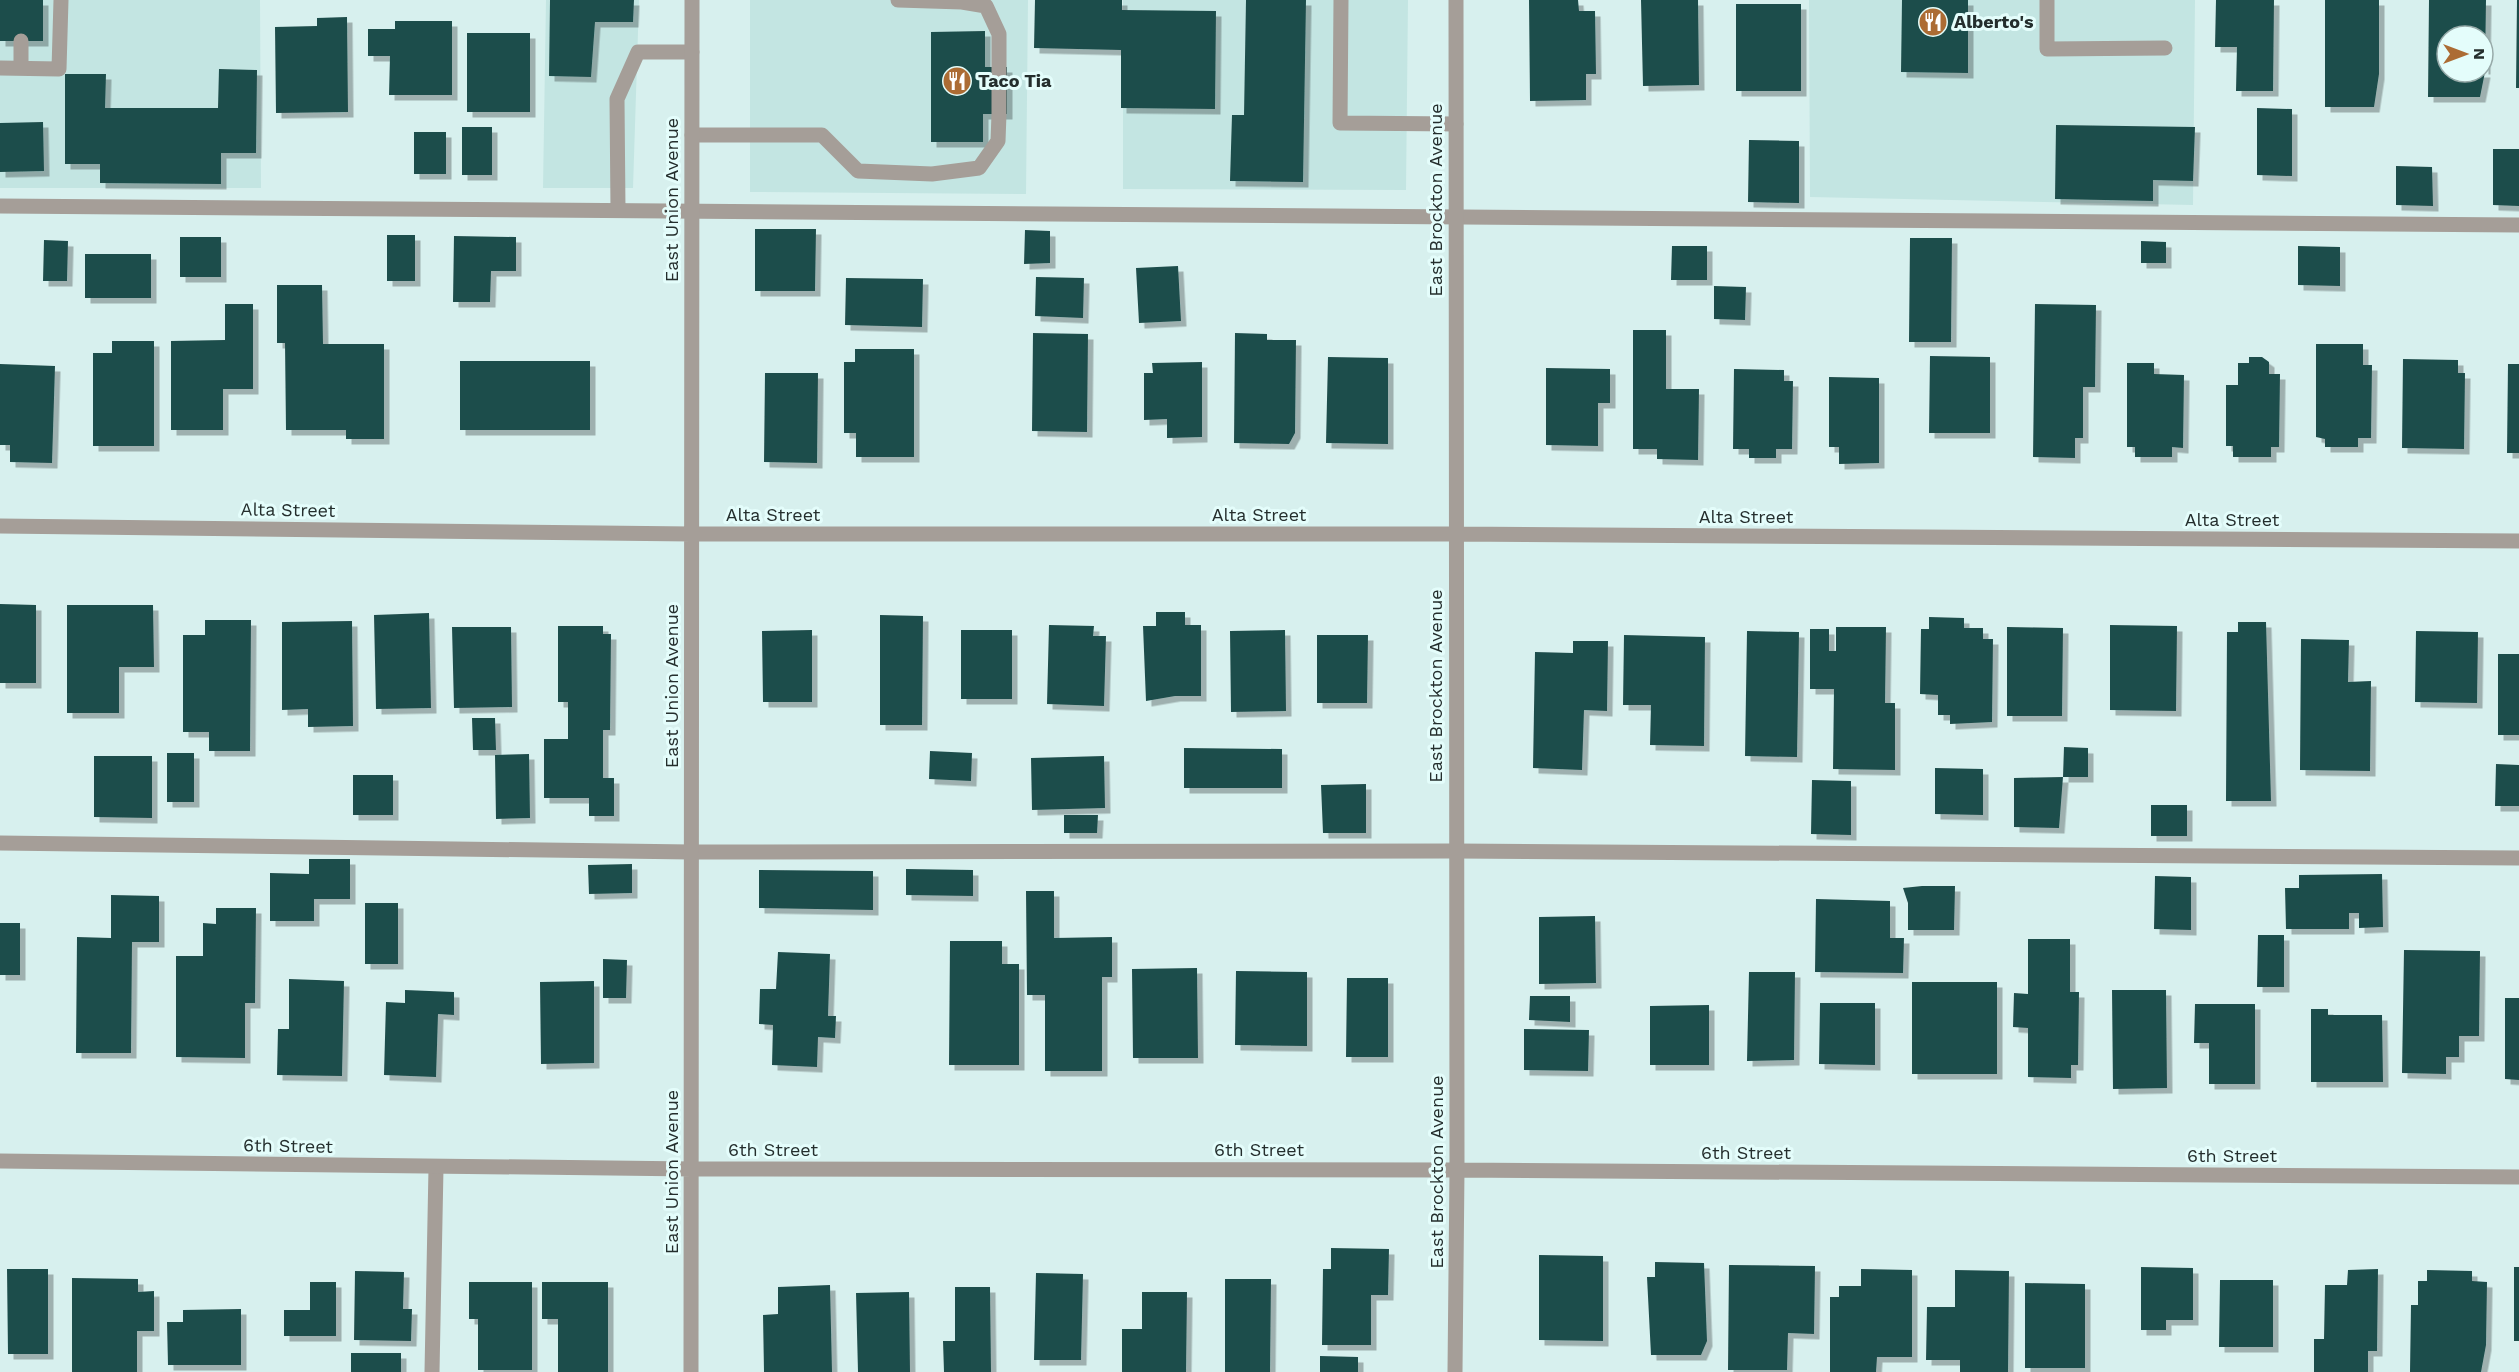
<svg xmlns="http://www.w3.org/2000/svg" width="2519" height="1372" font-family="'Work Sans',sans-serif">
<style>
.built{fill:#c3e5e2}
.building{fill:#1e4d4b;filter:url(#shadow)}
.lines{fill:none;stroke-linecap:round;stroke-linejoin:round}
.lane{stroke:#a59e98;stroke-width:15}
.street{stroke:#a59e98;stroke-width:15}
.labels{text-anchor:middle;stroke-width:6;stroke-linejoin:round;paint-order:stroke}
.poi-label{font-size:18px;font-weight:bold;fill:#242e2d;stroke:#e4fdfb;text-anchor:start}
.street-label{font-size:18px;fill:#242e2d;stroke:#e4fdfb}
</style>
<defs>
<filter id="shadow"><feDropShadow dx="5.5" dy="5.5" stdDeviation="0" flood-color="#0004"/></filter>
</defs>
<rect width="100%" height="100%" fill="#d7f0ee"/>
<path class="built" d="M0 0H260L261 188H0Z
M546 0H639L633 188H543Z
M750 0H1028L1026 194 750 192Z
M1123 0H1408L1406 190 1123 189Z
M1809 0H2195L2193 205 1810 197Z"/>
<path class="building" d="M0 0H43V41H0Z
M550 0H634L633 22H595L591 77 549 76Z
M1035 0H1122V10L1216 11 1215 109 1121 108V50L1034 48Z
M1246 0H1306L1303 182 1230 181 1232 115H1244Z
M1529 0H1578L1579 11H1595L1596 74H1586V100L1530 101Z
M1641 0H1698L1699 85 1643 86Z
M1902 0H1968V73L1901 72Z
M2216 0H2274L2273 91H2236L2237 47H2215Z
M2325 0H2379V74L2374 107H2325Z
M2429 0H2486L2485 69H2483V36H2447V72H2485L2480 97H2428Z
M2517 0H2519V88H2516Z
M1736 4H1801V91H1736Z
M347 17 348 112 276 113 275 27 317 26V18Z
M395 21H452V95H389L390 56H368V29H395Z
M985 31V67H1007V114H983V142H931V32Z
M467 33H530V112H467Z
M219 69 257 70 256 153H221V184L100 183V164H65V74H106L105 108H218Z
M2257 108 2292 109V176L2257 175Z
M43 122 44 171 0 172V123Z
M2056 125 2195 127 2193 181 2153 180V201L2055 199Z
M462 127H492V175H462Z
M414 132H446V174H414Z
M1749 140 1799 141V203L1748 202Z
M2493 149H2519V206L2493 205Z
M2396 166 2432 167 2433 206 2396 205Z
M755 229H816L815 291H755Z
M1025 230 1050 231V263L1024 264Z
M387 235H415V281H387Z
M454 236 516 237V271H491L490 302H453Z
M180 237H221V277H180Z
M1910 238H1952L1951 342H1909Z
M44 240 68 241 67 281H43Z
M2141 241 2166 242V263H2141Z
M1672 246H1707V280H1671Z
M2298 246 2340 247V286L2298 285Z
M85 254H151V298H85Z
M1178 266 1181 321 1139 323 1136 268Z
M1036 277 1084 278 1083 318 1035 316Z
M846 278 923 279 922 327 845 325Z
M277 285H322L323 344H384V439H346V430H286L285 343H277Z
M1714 286 1746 287 1745 320 1714 319Z
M225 304H253V389H223V430H171V341L225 340Z
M2035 304 2096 305 2095 387H2083V438H2075V458L2033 457Z
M1633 330H1666V389H1699L1698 460 1657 459V449H1633Z
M1033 333 1088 334 1087 432 1032 431Z
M1235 333 1267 334V340H1296L1295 433 1289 444 1234 443Z
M112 341H154V446H93V353H112Z
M2316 344H2363V365H2372L2371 438H2358V447H2325V439L2316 437Z
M855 349H914V457H856V433H844V362H855Z
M1930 356 1990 357V433H1929Z
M1328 357 1388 358V444L1326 443Z
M2249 357H2262L2269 362V374H2280L2279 447H2271V457H2233V446H2226V385H2238V363H2249Z
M2403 359 2458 360V373H2465L2464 449 2402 448Z
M460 361H590V430H460Z
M1202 362V437L1167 438V419L1144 420V373H1153L1152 363Z
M2127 363H2154V374L2184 375 2183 448 2172 447V457H2135V447H2127Z
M0 364 55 366 52 463 10 462V445H0Z
M2508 364H2519V453H2507Z
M1546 368 1610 369V403H1598V446L1546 445Z
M1734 369 1784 370V381H1793L1792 449H1776V458H1749V449H1733Z
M765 373H818L817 463 764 462Z
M1829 377 1879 378V463L1839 464V447H1829Z
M0 604 36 605V683H0Z
M67 605H153L154 667H119V713H67Z
M1156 612H1185V625H1201V696H1175L1146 701 1143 626H1156Z
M429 613 431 708 376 709 374 615Z
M880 615 923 616 922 725H880Z
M1929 617 1964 618V628H1983V639H1993L1992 722 1950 724V715H1938V695L1920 694 1921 629H1929Z
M205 620H251L250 751H209V732H183V635H205Z
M352 621 353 726 308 727V709L282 710V622Z
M2238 622H2266L2271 801H2226L2227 632H2238Z
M1049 625 1094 626 1093 636H1106L1104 706 1047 704Z
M2110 625 2177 626 2176 711 2110 710Z
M558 626H603V634H611L610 730H603V778H614V816H589V798H544V739H568V702H558Z
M452 627H511L512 707 454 708Z
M1836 627H1886L1885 703H1895V770L1833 769 1834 689H1810V629H1829V651H1836Z
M2007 627 2063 628 2062 716H2007Z
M812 630V702H763L762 631Z
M961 630H1012V699H961Z
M1285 630 1286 711 1231 712 1230 631Z
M1747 631 1799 632 1797 757 1745 756Z
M2416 631 2478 632 2477 703 2415 702Z
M1317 635H1368L1367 703H1317Z
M1624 635 1705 637 1704 746 1650 745 1651 705H1623Z
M2301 639 2349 640 2348 682 2371 681 2370 771 2300 770Z
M1573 641H1608L1607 711 1584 710 1582 770 1533 768 1535 652 1573 653Z
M2498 654H2519V735H2498Z
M472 718H495L496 750H473Z
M2064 747 2088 748V777H2063Z
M1184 748 1282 749V788H1184Z
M930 751 972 753 971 781 929 779Z
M167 753H194V802H167Z
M529 754 530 818 496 819 495 755Z
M94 756H152V818L94 817Z
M1104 756 1105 808 1032 810 1031 758Z
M2496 764 2519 765V806H2495Z
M1935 768 1983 769V815L1935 814Z
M353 775H393V815H353Z
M2063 777 2059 828 2014 827V778Z
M1812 780 1851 781V835L1811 834Z
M1366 784V833H1323L1321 785Z
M2151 805H2187V836H2151Z
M1064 815H1098L1097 833H1064Z
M309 859H350V899H314V921H270V873L309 874Z
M632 864V893L589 894 588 865Z
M906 869 973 870V896L906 895Z
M759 870 873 871V910L759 908Z
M2382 874 2383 927 2359 928V913H2349V929H2286L2285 888H2299V875Z
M2155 876 2191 877V930L2154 929Z
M1922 886H1955L1954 930H1908V903L1903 888Z
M1026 891H1054V938L1112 937V977H1102V1071H1045V995H1027Z
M111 895 159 896V942H132L131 1053H76L77 937 111 938Z
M1816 899 1890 901V938H1904L1903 973 1815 972Z
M365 903H398V964H365Z
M216 908H256L255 1003H245V1058L176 1057V956H203V923L216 924Z
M1595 916 1596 983 1539 984V917Z
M0 923H20V975H0Z
M2258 935H2284V987H2257Z
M2028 939H2070V992H2079L2078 1065H2071V1078L2028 1077V1028L2013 1027 2014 993 2028 994Z
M950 941H1002V964H1019V1065H949Z
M2404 950 2480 951 2479 1036H2459V1057H2446V1074L2402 1073Z
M778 952 830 954 828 1016H836L835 1038 818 1037 817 1067 772 1065 773 1025 759 1024 760 989H776Z
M603 959 627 960 626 998H603Z
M1197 968 1198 1058H1133L1132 969Z
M1236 971 1307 972V1046L1235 1045Z
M1749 972H1795L1794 1060 1747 1061Z
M1347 978H1388V1057H1346Z
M289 979 344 981 342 1076 277 1075 278 1029H289Z
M594 981V1063L541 1064 540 982Z
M1912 982H1997V1074H1912Z
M405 990 454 992V1015L438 1014 436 1077 384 1075 386 1002 405 1003Z
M2112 990H2166L2167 1088 2113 1089Z
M1530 996H1570V1022L1529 1020Z
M2505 998H2519V1080L2505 1079Z
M1820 1003H1875V1065L1819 1064Z
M2195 1004H2255V1084H2209V1043H2194Z
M1709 1005V1065H1650V1006Z
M2311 1009H2328V1015H2382L2383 1082H2311Z
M1524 1029 1589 1030 1588 1071 1524 1070Z
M1331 1248 1389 1249 1388 1295H1371V1345H1322L1323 1269H1331Z
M1539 1255 1603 1256V1341L1539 1340Z
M1655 1262 1704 1263 1707 1341 1701 1355H1651L1647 1277H1655Z
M1729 1265 1815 1266 1814 1334 1788 1333 1787 1370H1728Z
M2141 1267 2193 1268V1320H2166V1330H2141Z
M2514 1267H2519V1341H2514Z
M7 1269H48V1354H8Z
M1861 1269 1912 1270V1357H1877L1876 1372H1830V1297H1839V1286H1861Z
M2378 1269 2377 1351H2368V1372H2314V1339H2324L2325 1285H2347L2348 1270Z
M1955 1270 2009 1271 2008 1372H1960V1360H1926L1927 1307H1955Z
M2427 1270 2472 1271V1281L2487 1282 2486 1345 2481 1372H2410L2411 1305H2418V1281H2427Z
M355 1271 404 1272 403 1309H412L411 1341 354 1340Z
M1036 1273 1083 1274 1081 1360H1034Z
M72 1278 138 1279V1292L154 1291V1331H137V1372H72Z
M1225 1279H1271L1270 1372H1225Z
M2220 1280H2273V1347H2219Z
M310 1282H336V1336H284V1310H310Z
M469 1282H532V1370H478V1319H469Z
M542 1282H608V1372H558V1319H542Z
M2025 1283 2085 1284V1368H2025Z
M830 1285 832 1372H764L763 1315 778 1314V1287Z
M955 1287H990L991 1372H944L943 1341H955Z
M909 1292 910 1372H858L856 1293Z
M1142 1292H1187L1186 1372H1122V1329H1142Z
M241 1309V1365H168L167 1322H183V1310Z
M351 1353H401V1372H351Z
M1320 1356 1358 1357V1372H1320Z"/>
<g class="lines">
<path class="lane" d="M1341 0 1340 123 1456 124
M2047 0V49L2165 48
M21 41V68
M0 68 59 69 61 0
M692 135H822L858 171 932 174 979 168 998 141 999 114V34L986 6 962 2 898 0
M0 206 2519 225
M618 210 617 99 638 52H692
M0 843 691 852 1456 851 2519 858
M432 1372 436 1168"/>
<path class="street" d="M0 526 691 534H1455L2519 541
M0 1161 692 1169 1457 1170 2519 1177
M691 1372 692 0
M1455 1372 1457 1170 1456 0"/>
</g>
<defs>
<g id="restaurant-disc" transform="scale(1.5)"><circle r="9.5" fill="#ac6c34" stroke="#e4fdfb"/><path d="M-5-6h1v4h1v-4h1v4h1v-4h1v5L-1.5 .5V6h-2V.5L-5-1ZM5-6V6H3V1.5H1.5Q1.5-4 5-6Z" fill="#fff"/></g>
</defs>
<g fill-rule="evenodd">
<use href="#restaurant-disc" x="1933" y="22"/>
<use href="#restaurant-disc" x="957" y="81"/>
</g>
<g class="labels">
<g class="poi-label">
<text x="1954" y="28">Alberto's</text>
<text x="978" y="87">Taco Tia</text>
</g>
<g class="street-label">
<text transform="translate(672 200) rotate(-90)" y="6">East Union Avenue</text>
<text transform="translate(1436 200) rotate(-90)" y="6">East Brockton Avenue</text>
<text transform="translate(288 510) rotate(1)" y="6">Alta Street</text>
<text x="773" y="521">Alta Street</text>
<text x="1259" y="521">Alta Street</text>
<text x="1746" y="523">Alta Street</text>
<text x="2232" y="526">Alta Street</text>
<text transform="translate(672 686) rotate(-90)" y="6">East Union Avenue</text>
<text transform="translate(1436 686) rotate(-90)" y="6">East Brockton Avenue</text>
<text transform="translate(288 1146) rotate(1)" y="6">6th Street</text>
<text x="773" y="1156">6th Street</text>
<text x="1259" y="1156">6th Street</text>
<text x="1746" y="1159">6th Street</text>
<text x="2232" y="1162">6th Street</text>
<text transform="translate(672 1172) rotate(-90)" y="6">East Union Avenue</text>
<text transform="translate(1437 1172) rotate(-90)" y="6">East Brockton Avenue</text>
</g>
</g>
<g transform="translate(2465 54) rotate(90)"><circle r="28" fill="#e4fdfb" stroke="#97aaa9" stroke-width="1.5"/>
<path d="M0-4.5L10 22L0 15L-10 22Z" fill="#ac6c34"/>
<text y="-9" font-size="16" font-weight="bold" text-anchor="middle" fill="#242e2d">N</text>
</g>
</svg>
